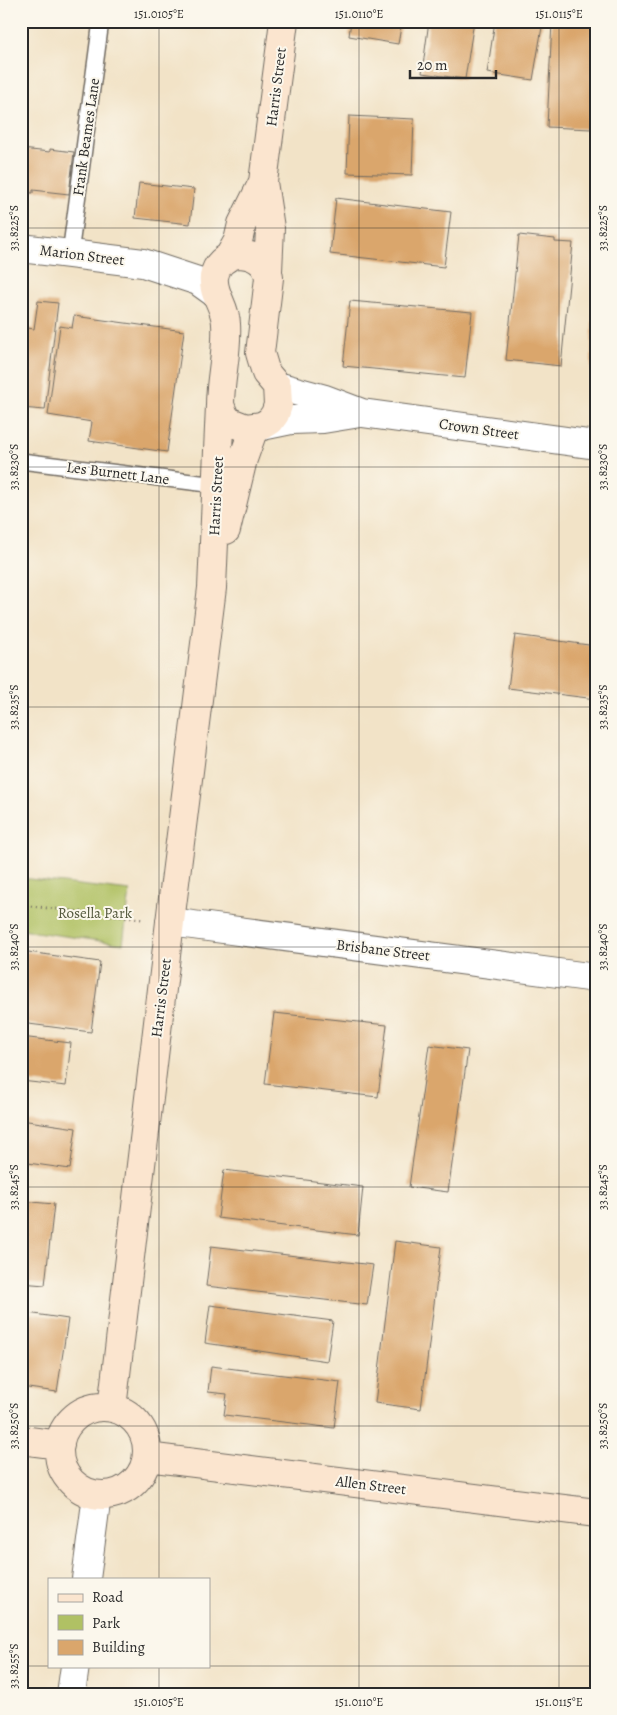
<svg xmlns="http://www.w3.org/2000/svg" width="617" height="1715" font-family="Alegreya,serif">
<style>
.green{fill:#b0c164;stroke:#6e7648}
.building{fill:#daa66c}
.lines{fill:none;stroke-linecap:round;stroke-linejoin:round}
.service-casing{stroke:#716b62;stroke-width:18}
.minor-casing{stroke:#716b62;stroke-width:30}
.tertiary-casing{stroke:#716b62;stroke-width:30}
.secondary-casing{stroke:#716b62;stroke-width:30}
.path{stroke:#716b62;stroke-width:3;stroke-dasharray:1 4;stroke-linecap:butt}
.service{stroke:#fff;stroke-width:15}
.minor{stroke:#fff;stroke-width:28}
.tertiary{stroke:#fff;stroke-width:28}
.secondary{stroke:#fbe5cf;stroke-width:28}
.ticks{fill:none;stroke:#2b2b2b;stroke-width:1;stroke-opacity:0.45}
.labels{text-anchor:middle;stroke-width:4;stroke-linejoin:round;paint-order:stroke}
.street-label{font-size:15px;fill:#2b2b2b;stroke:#fbf7ec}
.park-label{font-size:15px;fill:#53583c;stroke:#fbf7ec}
.neatline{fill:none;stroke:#2b2b2b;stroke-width:2}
.ticks-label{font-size:12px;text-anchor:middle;fill:#2b2b2b}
</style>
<rect width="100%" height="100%" fill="#fbf7ec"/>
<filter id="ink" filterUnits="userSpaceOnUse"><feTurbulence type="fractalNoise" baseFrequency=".02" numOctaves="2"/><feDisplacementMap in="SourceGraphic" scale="10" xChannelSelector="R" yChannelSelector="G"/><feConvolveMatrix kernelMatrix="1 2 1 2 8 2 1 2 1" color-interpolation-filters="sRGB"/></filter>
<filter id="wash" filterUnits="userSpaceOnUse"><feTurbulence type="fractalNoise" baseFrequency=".0096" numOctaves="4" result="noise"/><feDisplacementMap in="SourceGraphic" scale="20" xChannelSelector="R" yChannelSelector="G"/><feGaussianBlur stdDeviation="1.12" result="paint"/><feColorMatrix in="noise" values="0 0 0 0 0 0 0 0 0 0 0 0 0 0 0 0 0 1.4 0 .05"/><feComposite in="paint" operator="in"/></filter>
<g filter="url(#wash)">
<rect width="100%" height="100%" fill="#f2e3c7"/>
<path class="green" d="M21 878 130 891 123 944 21 930Z"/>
<g id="blocks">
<path class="building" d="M351 21H402L398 44 349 36Z
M429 21H474L465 79 422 73Z
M495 21H543L533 80 487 73Z
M552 21H596L591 129 547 127Z
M349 116 414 119 412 175 347 173Z
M21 149 50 152V149L74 152 69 194 33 190V193L21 192Z
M139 183 194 189 190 224 135 218Z
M336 198 451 212 444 267 330 254Z
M519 235 555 239V242L573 243 561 366 506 360Z
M593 275H596V371H591Z
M38 301 58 303 45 410 21 408V327L34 329Z
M350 301 472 312 465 378 343 366Z
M74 316 184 331 167 452 89 441 92 422 48 415 60 326 72 328Z
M515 635 596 646V699L508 688Z
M21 951 100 962 91 1032 21 1023Z
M274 1013 387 1025 378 1097 265 1084Z
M21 1037 71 1043 66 1086 21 1081Z
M429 1045 468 1050 448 1192 409 1187Z
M21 1120 76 1128 70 1169 21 1162Z
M224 1170 363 1187 358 1235 218 1218Z
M21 1201 54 1204 45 1285 21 1283Z
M395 1241 441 1247 421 1409 375 1403Z
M211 1246 373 1265 367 1305 206 1286Z
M210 1305 333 1321 327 1361 205 1343Z
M21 1312 68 1319 57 1392 21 1387Z
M211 1366 340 1382 334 1428 224 1415 227 1394 208 1392Z"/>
</g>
</g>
<g filter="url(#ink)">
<use href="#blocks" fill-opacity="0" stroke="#716b62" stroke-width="1"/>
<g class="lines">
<g class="service-casing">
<path id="service" d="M70 254 101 21
M21 461 216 485"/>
</g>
<g class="minor-casing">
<path id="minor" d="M170 922 596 978
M86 1579 97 1495
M71 1694 75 1666"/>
</g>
<g class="tertiary-casing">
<path id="tertiary" d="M21 248 143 263 198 281 216 294
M277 386 325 399 362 413 596 445
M262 426 291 420 323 419 360 413"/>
</g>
<g class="secondary-casing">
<path id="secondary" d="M237 254C253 254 267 261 269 278L260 353 266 373 277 386 278 405 275 414 270 421 262 426 246 428 228 421 224 415 220 405C220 378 228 351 226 324 226 307 212 294 214 277 216 264 225 257 237 254Z
M230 255 238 241 242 224 263 182
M268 271 270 228 263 182 284 21
M226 530 243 459 254 428
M59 1451a44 44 0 1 1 88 0a44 44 0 1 1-88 0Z
M112 1408 170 922 212 588 220 405
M21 1440 60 1445
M147 1457 596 1513"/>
</g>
<path class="path" d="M21 905 142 919"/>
<use href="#service" class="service"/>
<use href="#minor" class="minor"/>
<use href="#tertiary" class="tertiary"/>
<use href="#secondary" class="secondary"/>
</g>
</g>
<path class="ticks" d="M159 21V1579M359 21V1694M559 21V1694M21 228H596M21 467H596M21 707H596M21 947H596M21 1187H596M21 1426H596M21 1666H49M159 1666V1694M209 1666H596"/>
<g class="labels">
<g class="street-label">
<text transform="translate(276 87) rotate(-83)" y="5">Harris Street</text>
<text transform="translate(86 137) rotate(-82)" y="5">Frank Beames Lane</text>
<text transform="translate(82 255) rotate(7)" y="5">Marion Street</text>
<text transform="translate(479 429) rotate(8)" y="5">Crown Street</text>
<text transform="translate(118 473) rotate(7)" y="5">Les Burnett Lane</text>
<text transform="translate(216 496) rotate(-87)" y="5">Harris Street</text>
<text transform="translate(383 950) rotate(7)" y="5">Brisbane Street</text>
<text transform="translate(161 998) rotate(-83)" y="5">Harris Street</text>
<text transform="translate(371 1485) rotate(7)" y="5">Allen Street</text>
</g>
<g class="park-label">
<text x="95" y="918">Rosella Park</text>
</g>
</g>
<rect width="617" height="1715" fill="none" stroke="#fbf7ec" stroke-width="55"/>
<rect x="48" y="1578" width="162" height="90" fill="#fbf7ec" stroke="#a8a59f"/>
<rect x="58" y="1594" width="25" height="8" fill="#fbe5cf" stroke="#a8a59f"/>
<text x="92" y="1602" font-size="15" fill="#2b2b2b">Road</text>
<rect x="58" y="1615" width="25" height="15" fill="#b0c164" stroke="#a8a59f"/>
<text x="92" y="1628" font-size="15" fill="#2b2b2b">Park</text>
<rect x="58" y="1640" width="25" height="15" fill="#daa66c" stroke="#a8a59f"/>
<text x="92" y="1652" font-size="15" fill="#2b2b2b">Building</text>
<path d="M410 70v8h86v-8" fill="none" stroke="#2b2b2b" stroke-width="2.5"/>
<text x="417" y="70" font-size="15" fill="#2b2b2b" stroke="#fbf7ec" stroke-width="4" paint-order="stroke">20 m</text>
<rect x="28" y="28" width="562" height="1660" class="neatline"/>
<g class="ticks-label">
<text x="159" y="18">151.0105°E</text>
<text x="359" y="18">151.0110°E</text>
<text x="559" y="18">151.0115°E</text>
<text transform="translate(14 228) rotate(-90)" y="4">33.8225°S</text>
<text transform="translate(603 228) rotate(-90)" y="4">33.8225°S</text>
<text transform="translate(14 467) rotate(-90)" y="4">33.8230°S</text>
<text transform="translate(603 467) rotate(-90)" y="4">33.8230°S</text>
<text transform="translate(14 707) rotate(-90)" y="4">33.8235°S</text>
<text transform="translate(603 707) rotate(-90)" y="4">33.8235°S</text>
<text transform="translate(14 947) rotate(-90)" y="4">33.8240°S</text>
<text transform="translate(603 947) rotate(-90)" y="4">33.8240°S</text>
<text transform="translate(14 1187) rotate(-90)" y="4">33.8245°S</text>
<text transform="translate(603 1187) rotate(-90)" y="4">33.8245°S</text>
<text transform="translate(14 1426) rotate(-90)" y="4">33.8250°S</text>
<text transform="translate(603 1426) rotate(-90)" y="4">33.8250°S</text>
<text transform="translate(14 1666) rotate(-90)" y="4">33.8255°S</text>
<text x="159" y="1706">151.0105°E</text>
<text x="359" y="1706">151.0110°E</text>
<text x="559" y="1706">151.0115°E</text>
</g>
</svg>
